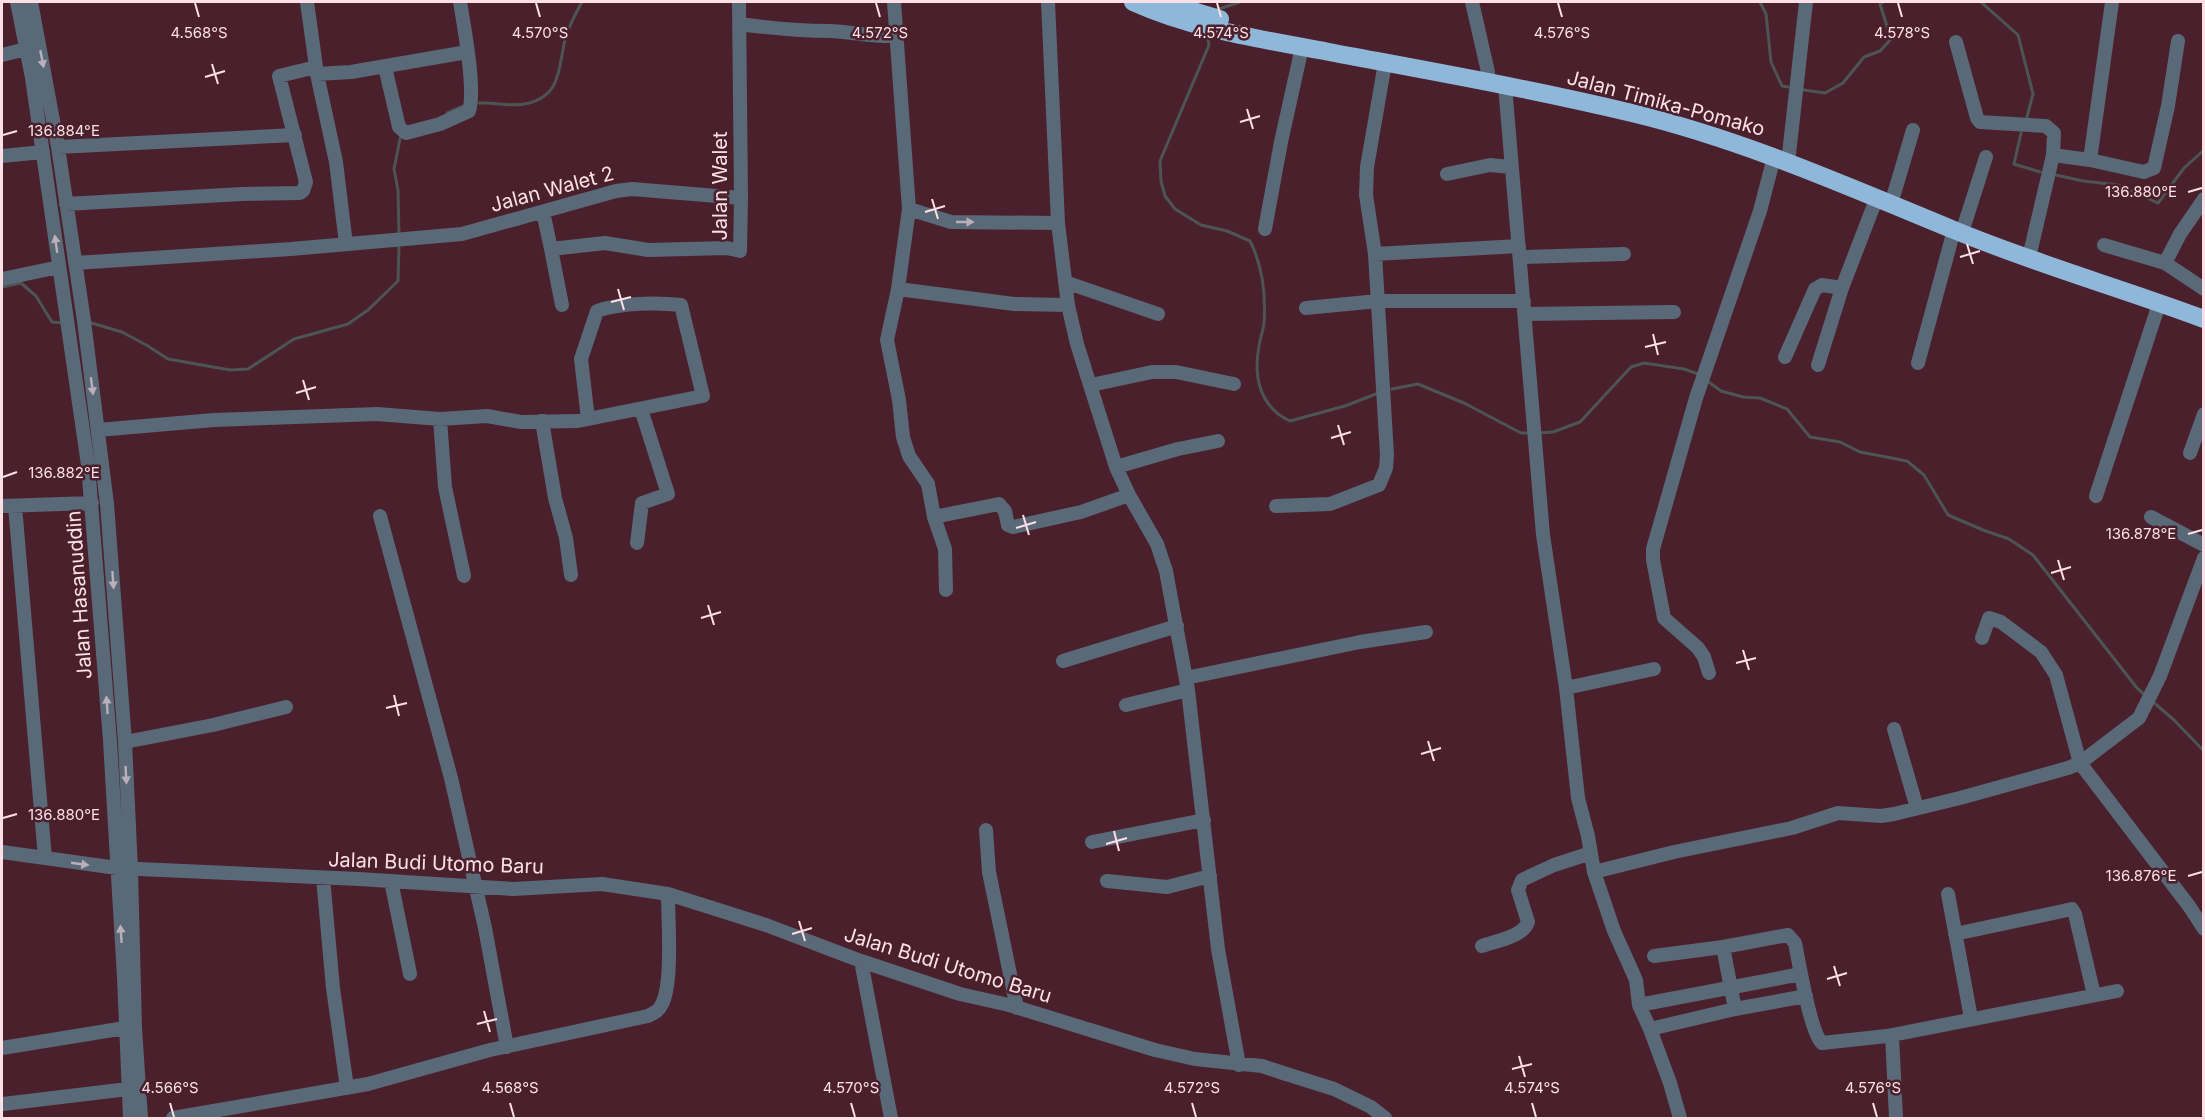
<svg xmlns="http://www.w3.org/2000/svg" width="2205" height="1120" font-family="Inter,sans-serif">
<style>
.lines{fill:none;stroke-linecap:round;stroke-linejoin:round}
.stream{stroke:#4c5554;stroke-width:3}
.minor{stroke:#596977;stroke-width:14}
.highway{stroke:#8fb7d9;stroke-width:18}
.oneway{fill:#bbb0ba}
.ticks{fill:none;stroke:#fce0e6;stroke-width:2}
.labels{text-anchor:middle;stroke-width:5;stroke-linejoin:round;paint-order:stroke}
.street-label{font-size:20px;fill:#fce0e6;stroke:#4a202c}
.ticks-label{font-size:15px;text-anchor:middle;fill:#fce0e6;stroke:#4a202c;stroke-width:5;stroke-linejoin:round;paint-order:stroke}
</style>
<rect width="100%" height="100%" fill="#4a202c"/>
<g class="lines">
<path class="stream" d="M1760 2 1766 14 1771 62 1782 86 1788 87
M1981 2 2018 35 2033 94 2027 117
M1216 10 1240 2
M1207 34 1209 45 1160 161 1161 181 1165 196 1175 209 1201 225 1227 231 1250 241C1263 267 1266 295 1264 323 1263 331 1260 339 1259 346 1253 377 1260 407 1290 421L1345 406 1376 394
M1804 90 1825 93 1843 83 1864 57 1880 51 1891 39 1880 4 1883 2
M479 103C495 102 509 107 525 104 562 96 558 69 565 40 568 27 576 13 582 2
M447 113 466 105
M2021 133 2014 164 2040 172
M2056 175 2083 181 2118 185 2158 203 2184 168 2204 150
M399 235 398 190 394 169 401 134
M2 287 21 283 36 296 52 322 64 323
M88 322 122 332 148 346 168 359 230 370 248 369 294 339 348 324 368 310 398 281 399 244
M1706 380 1721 391 1743 397 1760 398 1787 409 1810 437 1840 442 1860 452 1907 461 1924 475 1948 515 1983 530 2009 539 2033 555 2137 688 2145 695
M1392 389 1418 384 1464 403 1521 433H1531
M1538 433 1553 432 1580 422 1631 367 1644 363 1684 369 1698 374
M2152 701 2174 720 2204 751"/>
<path class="minor" d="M17 2 32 78 88 465 110 741 124 977 130 1118
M31 2 58 147 84 321 107 504 125 742 131 869 135 1028 141 1118
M307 2 317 74 336 162 346 244
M894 2 909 209 898 289 887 340 899 400 903 437 909 456 928 484 934 517 945 549 946 590
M1048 2 1058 223 1068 305 1077 344 1116 467 1129 495 1157 544 1166 571 1188 690 1218 949 1239 1065
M1472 2 1488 72
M739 24C770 28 799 31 829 31 852 32 873 37 896 36
M1956 42 1977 118 1980 122 2046 126 2054 133 2053 155 2031 249
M2 55 26 49
M385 67 399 127 406 133 440 124 469 111C476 90 464 26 460 2
M317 74 351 72 467 52
M1505 86 1543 535 1566 688 1578 798 1588 836 1594 872 1614 931 1636 980 1639 1005 1650 1029 1735 1009 1806 996
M58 147 295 135
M1789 154 1806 2
M2053 155 2090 160 2144 172 2154 168 2168 106 2178 41
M2 156 43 152
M2090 160 2112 2
M1447 174 1490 165 1511 167
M1894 194 1913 130
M66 204 242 194 300 193 303 191 306 182 279 76 316 67
M909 209 951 222 1058 223
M543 212 551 249 605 243 648 250 727 248 740 251 741 198 739 2
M1965 223 1986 157
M1265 229 1281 142 1302 47
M2104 245 2165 263 2204 289
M551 249 562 305
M1375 254 1519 246
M1520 257 1624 254
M75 263 291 249 462 234 616 191 632 189 741 198
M2165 263 2180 234 2204 199
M2 279 59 267
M1065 282 1158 314
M898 289 1014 304 1068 305
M1306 308 1378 301H1524
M1525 314 1674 312
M1785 357 1815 289 1822 285 1842 288
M1918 363 1954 230
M1818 365 1842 288 1877 197
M1091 385 1152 372H1176L1234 384
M440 419 445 487 464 576
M542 421 555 498 566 538 571 575
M98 430 214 420 377 414 440 419 487 416 521 422 578 421 703 396 681 305C657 302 619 303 597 311L581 359 588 419
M2190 453 2204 414
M1116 467 1178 449 1218 441
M2096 496 2159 304
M2 506 92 503
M15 506 45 858
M1276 506 1330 504 1379 485 1386 468 1387 455 1375 254 1366 195 1367 167 1385 63
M380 516 451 778 485 928 507 1047
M934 517 999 504 1005 511 1008 525 1013 527 1081 512 1129 495
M2151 517 2204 545
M637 543 642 503 668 494 641 409
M1982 638 1989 618 2001 622 2041 652 2056 675 2080 763 2189 906 2204 929
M1063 661 1177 626
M1709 673 1704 657 1698 648 1664 618 1653 560V549L1696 398 1760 211 1774 157
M1186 678 1360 642 1426 632
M1566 688 1654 669
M1126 705 1188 690
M1894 729 1917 808
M125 742 213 725 286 707
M986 830 989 872 1017 1008
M1092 842 1204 820
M2 852 117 868 359 879 513 889 602 884 668 894 766 925 861 961 960 994 1009 1005 1155 1050 1195 1059 1262 1066 1283 1073 1334 1089 1371 1107 1385 1118
M1594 872 1674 852 1792 828 1838 813 1881 816 1894 814 1960 798 2068 768 2080 763 2139 718 2160 676 2204 558
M323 878 333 988 347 1088
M391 881 410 974
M1107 881 1167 887 1210 876
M1948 894 1971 1018
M1955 934 2072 909 2075 914 2094 995
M1482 946C1495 941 1523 937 1528 922L1518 890 1522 880 1554 865 1591 853
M1723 947 1735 1009
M1654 956 1723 947 1788 935 1795 943C1799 962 1810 1032 1822 1043L1887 1036 2117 991
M861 961 891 1118
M1639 1005 1801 974
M1650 1029 1670 1083 1680 1118
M1892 1035 1896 1118
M2 1048 125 1028
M3 1104 128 1089
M173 1118 368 1084 490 1050 648 1016C654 1013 659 1011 662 1004 673 983 668 920 668 894"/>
<path class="highway" d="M1133 2C1195 30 1262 39 1329 52 1430 71 1532 89 1632 113 1744 140 1849 187 1954 230 2036 264 2121 288 2204 319
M1163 2 1220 19"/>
</g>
<defs><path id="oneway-solid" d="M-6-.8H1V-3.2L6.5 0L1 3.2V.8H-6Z" transform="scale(1.5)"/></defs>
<g class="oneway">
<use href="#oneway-solid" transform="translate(42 59) rotate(79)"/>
<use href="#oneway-solid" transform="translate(965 222)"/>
<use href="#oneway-solid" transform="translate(56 244) rotate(-98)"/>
<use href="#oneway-solid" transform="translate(92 386) rotate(83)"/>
<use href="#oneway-solid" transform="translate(113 580) rotate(86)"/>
<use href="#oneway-solid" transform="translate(107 705) rotate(-94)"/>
<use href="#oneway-solid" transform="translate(126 775) rotate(87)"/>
<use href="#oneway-solid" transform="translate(80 864) rotate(8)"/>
<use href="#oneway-solid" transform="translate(121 934) rotate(-94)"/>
</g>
<path class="ticks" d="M195 3 199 17M536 3 540 17M876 3 880 17M1217 3 1221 17M1558 3 1562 17M1898 3 1902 17M212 64 218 84M205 77 225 71M1247 109 1253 129M1240 122 1260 116M3 135 17 131M2188 192 2202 188M932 199 938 219M925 212 945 206M1967 244 1973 264M1960 257 1980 251M618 289 624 310M611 302 631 297M1653 334 1658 355M1645 347 1666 342M303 380 309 400M296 393 316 387M1338 425 1344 445M1331 438 1351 432M3 477 17 472M1023 515 1029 535M1016 528 1036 522M2188 534 2202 530M2058 560 2064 580M2051 573 2071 567M708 605 714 625M701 618 721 612M1743 650 1749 670M1736 663 1756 658M394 695 399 716M386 708 407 703M1428 741 1434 761M1421 754 1441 748M3 818 17 814M1114 831 1119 851M1106 844 1127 838M2188 876 2202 872M799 921 805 941M792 934 812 928M1834 966 1840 986M1827 979 1847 973M484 1011 490 1032M477 1024 497 1019M1519 1056 1525 1077M1512 1069 1532 1064M170 1103 174 1117M510 1103 514 1117M851 1103 855 1117M1192 1103 1196 1117M1532 1103 1536 1117M1873 1103 1877 1117"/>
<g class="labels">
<g class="street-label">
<text transform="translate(1666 103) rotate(15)" y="7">Jalan Timika-Pomako</text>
<text transform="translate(720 186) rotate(-90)" y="7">Jalan Walet</text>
<text transform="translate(552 189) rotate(-15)" y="7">Jalan Walet 2</text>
<text transform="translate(79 595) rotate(-94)" y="7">Jalan Hasanuddin</text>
<text transform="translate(436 863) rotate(2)" y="7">Jalan Budi Utomo Baru</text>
<text transform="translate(948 965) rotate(17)" y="7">Jalan Budi Utomo Baru</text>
</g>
</g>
<g class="ticks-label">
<text x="199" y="38">4.568°S</text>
<text x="540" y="38">4.570°S</text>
<text x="880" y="38">4.572°S</text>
<text x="1221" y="38">4.574°S</text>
<text x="1562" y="38">4.576°S</text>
<text x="1902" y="38">4.578°S</text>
<text x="64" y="136">136.884°E</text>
<text x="2141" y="197">136.880°E</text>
<text x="64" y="478">136.882°E</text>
<text x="2141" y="539">136.878°E</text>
<text x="64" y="820">136.880°E</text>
<text x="2141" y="881">136.876°E</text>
<text x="170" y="1093">4.566°S</text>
<text x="510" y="1093">4.568°S</text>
<text x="851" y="1093">4.570°S</text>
<text x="1192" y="1093">4.572°S</text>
<text x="1532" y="1093">4.574°S</text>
<text x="1873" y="1093">4.576°S</text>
</g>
<rect width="2205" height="1120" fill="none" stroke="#fce0e6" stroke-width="6"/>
</svg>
